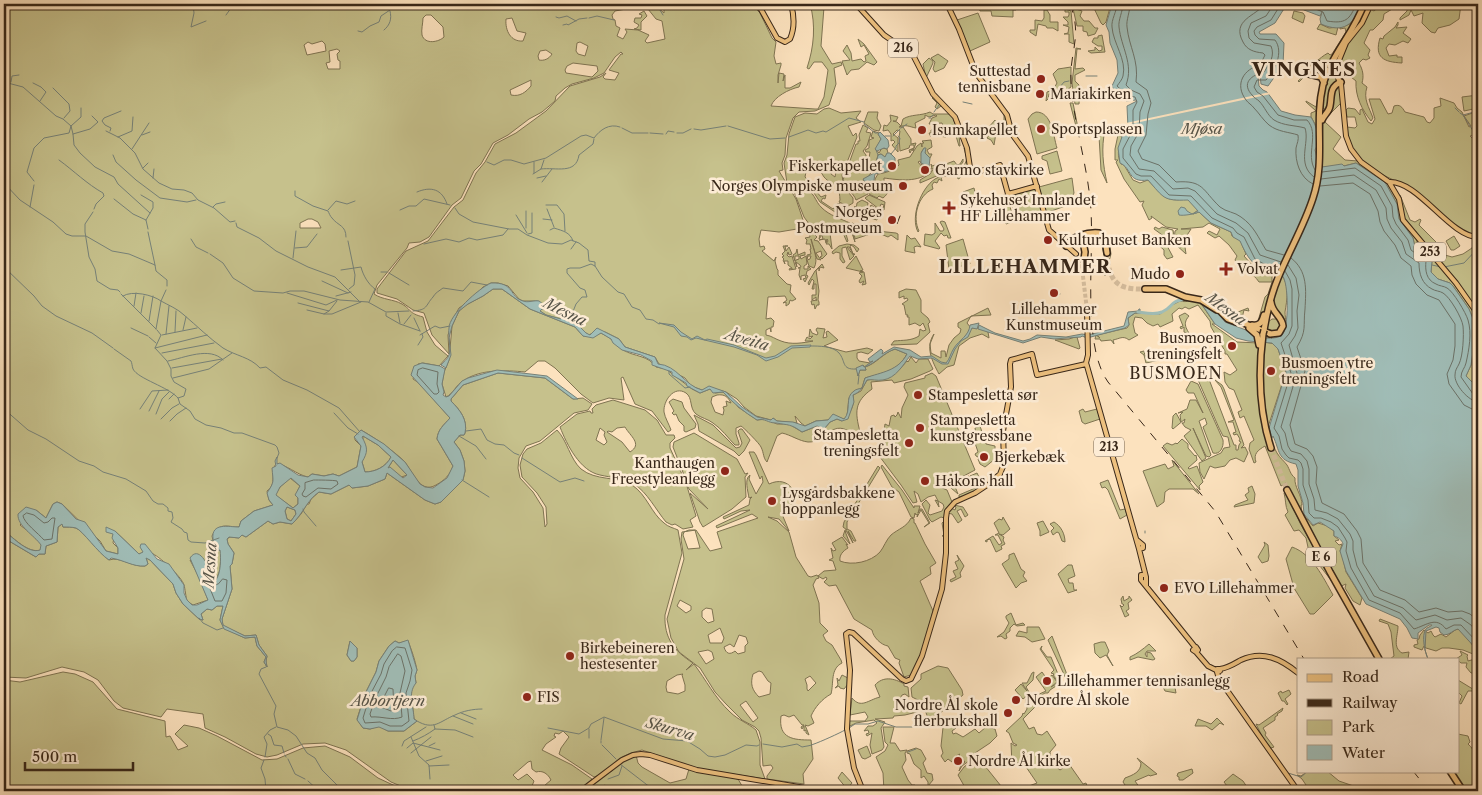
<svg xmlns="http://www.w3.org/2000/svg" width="1482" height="795" font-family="'Libre Caslon Text',serif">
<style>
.green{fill:#c6c18c;stroke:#7f7452;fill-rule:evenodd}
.water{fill:#a0bdb7;stroke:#768178;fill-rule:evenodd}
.pier{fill:#fce2be}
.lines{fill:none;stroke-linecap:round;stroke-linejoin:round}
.shore{stroke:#6c7268;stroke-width:1}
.stream{stroke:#768178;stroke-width:1}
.river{stroke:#a0bdb7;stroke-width:3}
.ferry{stroke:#575448;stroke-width:1;stroke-dasharray:6 5;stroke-linecap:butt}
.major-tunnel{stroke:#d5bd9d;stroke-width:4;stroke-dasharray:4 2;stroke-linecap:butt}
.highway-tunnel{stroke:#d5bd9d;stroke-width:5;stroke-dasharray:5 2.5;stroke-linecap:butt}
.major-casing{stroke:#382719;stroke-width:6}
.highway-casing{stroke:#382719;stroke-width:8}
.major{stroke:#eec17f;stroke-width:4}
.highway{stroke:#eec17f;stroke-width:5}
.rail{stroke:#382719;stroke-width:1;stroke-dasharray:9 9;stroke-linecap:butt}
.major-bridge-casing{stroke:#382719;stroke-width:6;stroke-linecap:butt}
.highway-bridge-casing{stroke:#382719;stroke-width:8;stroke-linecap:butt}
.major-bridge{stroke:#eec17f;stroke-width:4}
.highway-bridge{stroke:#eec17f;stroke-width:5}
.poi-dot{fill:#8f2418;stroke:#fdecd5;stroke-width:2}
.labels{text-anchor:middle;stroke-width:5;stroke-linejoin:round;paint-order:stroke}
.shield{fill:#fdecd5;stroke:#736251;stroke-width:1}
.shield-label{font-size:12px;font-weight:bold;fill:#382719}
.poi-label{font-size:14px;fill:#382719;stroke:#fdecd5;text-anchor:start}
.water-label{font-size:15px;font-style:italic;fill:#575448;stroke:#fdecd5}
.quarter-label{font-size:16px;letter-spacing:1px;fill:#382719;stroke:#fdecd5}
.district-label{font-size:19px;font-weight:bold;letter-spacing:1px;fill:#382719;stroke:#fdecd5}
</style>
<rect width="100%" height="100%" fill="#fce2be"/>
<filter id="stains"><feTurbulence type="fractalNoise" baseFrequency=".004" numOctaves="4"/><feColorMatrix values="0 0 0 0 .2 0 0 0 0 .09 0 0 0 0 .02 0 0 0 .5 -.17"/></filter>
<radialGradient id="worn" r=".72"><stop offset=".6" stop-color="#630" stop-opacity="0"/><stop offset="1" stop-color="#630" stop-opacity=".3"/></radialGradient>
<path class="green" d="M4 4H212L221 6 224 4H448L456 7 459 4H649L655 5 664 13V4H751L760 13 772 38 776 42 774 56 776 64 781 63V65L778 75V83L779 73 784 74 783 81 785 75V88H790L801 82 799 87C789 89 774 97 771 106L815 109H818L824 97 828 70 822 62H814L809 69 807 68C814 47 816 25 810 4H818L824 7 821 46 832 64 841 62 842 65 834 68 836 84 829 105 815 111 799 112 793 118 786 138 785 155 782 163 783 170 779 171 796 199 803 220 809 227 779 232 761 230 759 239 760 247 764 246 765 249 762 251 774 261 776 257 775 261 777 269 778 270V275L787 284 791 285 790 292 796 299 792 301 790 300 789 304 786 306V302L783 303 787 300 785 296 768 297 766 319 771 318 774 321 773 327H771V332L770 328 766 330V335C772 336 775 339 781 341 791 345 803 343 813 341H805L807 337 810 339 813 336 809 337 810 329 812 333 817 335 818 333 816 330 817 328 825 329 823 338 827 337 826 332 828 331 838 340 824 346 846 352 867 348 873 350 868 354 861 352 857 353V358L859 361 870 363 865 367 863 365 858 372V376L860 370H866L865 367C876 364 883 353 895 349L907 354C898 371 883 373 865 378L862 388 854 391 849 398 847 416 844 419 838 417 831 418 828 420 816 421 805 426 801 423 795 416 797 423 777 421 773 418 771 420 756 416 744 407 737 399 726 392 712 388 702 390 691 386 685 378 659 364 655 357 625 347 619 339 605 332H594L589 335 586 333 579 326 564 319 562 311 552 306 544 305 538 301H523L519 299 508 286 498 283H491L483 287 468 302 459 308 453 319 448 335 449 354 432 335 424 313 413 310 397 299 377 293V289L406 251 428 241 454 207 463 200 476 173 485 162 495 144 516 133 546 111 570 86 600 77 606 73 603 77 605 79 615 80 619 73 609 70 621 54H623L621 52 615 57 604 73 594 78 572 84 565 88 556 96 555 101 542 112 529 119 508 135 493 143 481 164 474 171 461 198 452 205 429 237 420 242 409 243 407 248 377 285 374 294C383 300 393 299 402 304 412 310 408 313 423 317L427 332 435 345 448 356 439 366 423 363 418 364 413 379 419 383 450 418C444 425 438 429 437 439L453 466C450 475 445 480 436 485 419 495 412 469 403 460 391 449 375 438 361 430L355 436V440L361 446 357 467 339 476 333 474 324 476 312 474 308 477C297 475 286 464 276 464 269 473 278 483 267 491L269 500 273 505 254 511 241 521 239 527C228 527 223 523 214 531L218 529 217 531 214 532 212 536 215 549 220 550 221 553 220 570 216 580H213L212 573 190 560 200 579 208 600 193 605 187 601C186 598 185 588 184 585 182 577 158 555 151 553 146 552 143 552 139 554L115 531 113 543 118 548V554L106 551 100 541 62 504 57 502 53 504 46 518 36 510 20 525 32 534 42 545 41 550C28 554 14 538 4 531ZM626 9H648L656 19 662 21 665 39 647 43 645 41 649 35 638 30 625 29 627 32 623 39 617 36 620 28 616 26 615 20 613 19 612 15 615 11ZM426 15H431L443 27 444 37C439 42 425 45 422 35 421 30 423 23 423 18ZM512 18 517 31 526 33 523 41C511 42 505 31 506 19ZM322 41 325 44 326 51 307 55 304 45 308 42 312 44ZM580 42 588 46 585 56 578 54 576 51 577 43ZM337 49 340 51 337 54 338 60 340 61V69H328L326 63 330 62 329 51ZM546 50 552 54C549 59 544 61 539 60L538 56 540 51ZM573 63 597 66 598 71 592 77 566 73 565 70 567 66ZM531 80V86C526 92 520 97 511 95L510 90ZM308 219H312L318 222 321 228H300V223Z
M985 4H988V7L994 9V4H998L1000 7 1003 8 1004 4H1007L1009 8H1013L1012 4H1015L1016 10H1013V17L992 16 991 11H980L979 8 985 9Z
M1072 4H1076V9L1082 11 1080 16 1084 21H1089L1095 28H1098L1095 34 1088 36 1087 32 1083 31V26H1077Z
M1092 4H1111L1106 22 1103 25 1101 23Z
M1382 4H1398L1397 6 1384 14 1383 20 1373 30H1370L1364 43 1370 50 1368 55 1370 58 1366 60 1363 59 1359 63C1363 70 1364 76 1362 83L1367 87C1363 99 1369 107 1373 118L1371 121C1362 110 1355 96 1356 81L1351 77 1349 64 1342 65 1339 62 1346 47 1370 9 1374 11Z
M1408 4H1461L1459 19 1450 25 1438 28 1435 33 1431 32 1422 23 1423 13 1414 16 1411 10 1409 15 1400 20V18L1407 11Z
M1065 9 1071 11 1074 44 1069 42V34H1064L1068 33 1069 27 1063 25H1068V22L1063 17H1068L1069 15V12H1065Z
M1044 10H1047L1050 15V22H1058V31L1053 28H1047L1046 26 1038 24 1036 36 1030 32V30H1035V20L1042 21 1044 18Z
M644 11 647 16 641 22V30L634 29 637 28 639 25 634 22 635 18H641L642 15 639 14Z
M1294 11 1303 13 1305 16 1303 23 1292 18Z
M1359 11 1358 16 1330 63 1326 61 1307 68 1306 67V61C1318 64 1317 59 1328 53L1330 55 1332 54 1346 32 1345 28 1340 29V27L1350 24Z
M978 13 990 42 970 51 957 20Z
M1398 22V25L1396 28 1407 27 1403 33 1411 39 1408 43 1403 41 1395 45 1389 44 1386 48 1389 56 1397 55V57H1402V63C1384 62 1374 58 1380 38L1383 39 1384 36 1395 27Z
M1320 24 1329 28 1338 27 1336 35 1317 29Z
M1102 35 1105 52 1091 53 1088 51 1095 50V47L1099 51 1102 50V46H1098L1092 42 1094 38H1098V36Z
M858 39 864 44 877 62 874 65 867 62 859 69 851 70 847 75 842 61 850 60 843 51 847 45 851 53 852 61 861 59 864 62 866 61 865 56 869 54 864 45 861 47Z
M1076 48 1081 49H1077L1075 69 1083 68 1085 70 1075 75V81L1079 85C1078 92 1080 96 1079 104H1075L1072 83Z
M938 54 948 61 944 68 935 72 933 69 935 62 931 58Z
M929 58 933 61V63L926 78 923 64Z
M1317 64H1324L1328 66 1326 71 1320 74 1311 73V69Z
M1071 67V87L1057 97 1054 94H1049L1048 99 1046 101 1047 92 1053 90 1057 83 1053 74 1058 69Z
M1331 68 1338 79 1326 110 1323 108C1321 95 1327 81 1331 68Z
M1306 74 1321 78 1319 149 1317 163 1315 124 1311 117V113L1316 111 1306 102V101L1316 107 1321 80 1306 75 1299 82 1298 81Z
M1337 86 1340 87 1342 102 1325 119V122L1341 137 1333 149 1345 160 1358 161 1391 187 1398 201 1401 219 1417 238V243C1420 245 1424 247 1426 250 1436 259 1474 305 1477 317 1481 332 1475 348 1475 363 1475 373 1480 383 1477 393 1474 386 1472 381 1466 376L1471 365 1474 345 1473 319 1469 309 1453 286 1450 283 1438 279 1431 272 1432 261 1431 259 1415 247 1413 238 1399 219 1397 204 1385 183 1356 163 1344 166 1322 167 1323 118 1332 95Z
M1478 95V108L1464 111 1462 97Z
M933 97 951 113 959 134 960 146H959L953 126V130L946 137 938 136 937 131 933 132 931 137 929 133H931V130L939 129V132L945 131 942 123 929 124 932 118 937 116 936 115 929 117 925 115V118L915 123 916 128C910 127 906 124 899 127H903L911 139V144L916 143 913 151 912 149 910 153 909 150 914 148V145H910L909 148 900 151 899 137 900 131 897 130 893 134 898 138V152L892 145 895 142 893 140 891 141V134L888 130 883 131 884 125 887 126 891 121 890 115 898 117 896 121H893L897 122 901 126 903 119C911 114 921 116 930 112L933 114H949L941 106 937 109 935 107 937 103 932 98Z
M1440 98 1454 103 1457 108 1462 112 1469 127 1471 126 1464 116 1478 111V134L1476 133 1475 135 1470 136 1474 140 1473 136H1478V142L1475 145 1478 152V236L1465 233C1445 217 1425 199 1403 185 1390 177 1374 173 1362 162 1352 153 1348 140 1347 127L1355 128 1357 126 1355 117H1347L1346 110 1348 108 1355 109 1360 115V110L1362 109 1368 122 1372 124 1375 119 1369 99H1380L1388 114 1392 113 1394 106C1400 104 1402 107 1405 112L1424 117 1427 122 1430 123 1434 118V108L1441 106Z
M1070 103H1073L1079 133 1078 134Z
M829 108 841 113 861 111 856 118 861 122 848 126 853 136 856 133 857 137 842 175 843 182H840L853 198V203L848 206 839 202 840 200C839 180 834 188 824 177 822 174 821 172 819 169H815L806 172 805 177 817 189 816 191 821 197 826 195 825 199 823 198 821 201 833 209 837 204 840 203 835 212 820 202 812 190 806 188 792 189 787 183 784 163 787 155 789 134 795 117 805 113 817 114 824 109ZM840 162 844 164 843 169 836 170 839 171 838 172 836 171 835 177 831 174V170L828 173 829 170 833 169 828 168Z
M868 112H878L877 118 881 126 879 131 874 130 864 123Z
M1036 112C1052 112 1053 135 1057 148L1037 154 1028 119 1032 114Z
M1004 113C1009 121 1009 129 1006 135L1003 133 999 136 1001 127 1004 124Z
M995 120 997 127 994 145 991 140 987 138 990 133 989 127Z
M863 125 868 128 866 132 871 133 867 146 863 151 866 155V162L867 163 868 166 873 167V169L869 176 863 180 869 185 873 186 864 189 868 194 856 200C854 193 844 188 843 180L856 144H858V141H860L859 135Z
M1105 130C1101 148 1103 165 1107 183L1101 170 1099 136 1100 132Z
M873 131 879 133 878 134 881 139 876 149 879 153 882 148 887 149 888 153 885 157 881 154 878 155 875 166 868 165 870 152H866L865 150 869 148V140L874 138 871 137Z
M1122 132 1121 137 1122 136C1121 147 1115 151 1121 164L1124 165 1133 180 1140 183 1148 180C1164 197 1164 202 1188 199L1198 210 1193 214 1199 212 1211 223 1231 232 1232 236 1240 240 1246 254 1244 256 1251 264 1272 275V282L1277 275 1263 318 1256 325 1239 320 1241 314 1238 319 1234 315 1238 312 1248 308 1249 311 1244 310 1242 318 1247 322 1254 324 1258 321 1265 297 1268 294 1272 282H1259C1253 272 1240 269 1235 260L1237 256 1229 245 1219 236 1215 238 1207 233 1209 231 1217 235 1220 229 1209 223 1203 227 1181 229H1191L1184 240 1186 254 1174 243 1181 247 1174 241 1175 231 1178 229 1166 227 1151 216 1152 218 1149 220 1142 205 1144 201 1140 202 1124 179 1116 162 1118 160H1115V149L1118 135Z
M931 140 932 147 927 150 929 154H932L930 158 925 153V148C919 151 922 159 923 165L929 167 922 166 920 161 918 162 923 168V172L926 171V168L929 171 931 168V171C919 183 899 180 884 178V182L888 185C888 191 889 193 883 198L879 196 877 198 869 194 868 189 875 186V179L878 174C886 173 894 170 899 165L898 160 910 157 917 146 921 143 922 147V143H924L922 141Z
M964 148H965L969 172 965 175 964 173 960 174V178L958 179 957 174 941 177 942 181 939 179 937 183 934 182 932 185 933 189C918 195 912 217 919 231L918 232C910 217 921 188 935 179 944 174 955 173 964 166L967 159Z
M1057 151 1062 171 1050 174 1047 161 1042 159V156Z
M963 159V162L960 166 920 183V180L930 174 934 168 932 169 931 164 932 166 943 163 946 164 954 161 957 165 960 164Z
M1072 178 1074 193 1068 205 1046 213 1039 187Z
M1036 187 1043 214 1017 221 1009 195Z
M974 188 976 197 965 199 963 192Z
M803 190C815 190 814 201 822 208 829 215 841 219 850 223L855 242 850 227 846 234 848 241 847 242 842 231 837 234 834 231 830 233 832 249 829 244H826L828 241 827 239 826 243 825 239 819 240 823 239 822 235 819 239 820 235 823 234H821V230H817L822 229 816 227 815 235 817 237 814 240 818 241 827 254 822 259 820 257 822 256 821 251 816 253 821 260 817 259 811 239C813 249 819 259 814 268L809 266 807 260 810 259 811 256H808L807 259V255L811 254 810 249H811L810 244H806L807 240 805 238 810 237 809 232 811 231 812 234V228L804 217 794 192Z
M869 195 885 202 884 210 880 209 883 208 884 205 881 204 879 209 866 199 865 198Z
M1005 195 1007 196 1014 221 1006 224 1001 206 997 207 994 198Z
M1400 195 1410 220 1415 222 1420 219 1421 220 1419 225 1436 242 1438 249 1445 255 1452 257 1463 254 1472 248 1476 238H1478V314L1436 256 1403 216 1398 196Z
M862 200 868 203 867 209 862 210 860 214 852 218 855 206 856 210 857 203Z
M871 205 879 210 877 220 870 218 872 217 869 215V209Z
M942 221 945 222 951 238H948L947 235 944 236 941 233 935 241 940 248 939 249 924 245 925 234 932 235 935 233V223L940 231H943L944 229 940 222Z
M852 223 877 231 896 233 898 234V240L891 235 888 237 876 232 855 239Z
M1155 227 1159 229 1162 227 1173 230 1174 236 1172 242 1154 229Z
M907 235 911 239 915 238 921 247 917 246 914 247 915 253 905 251Z
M1092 235 1099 236 1107 240 1111 235 1109 240 1111 254 1105 276 1106 265 1101 241 1095 236 1085 240V236Z
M1154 235 1165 242 1173 257 1167 259 1164 255V250L1154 241Z
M1454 236 1460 246 1454 250H1451L1446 241Z
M963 239 970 264 949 269 946 245Z
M847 244 854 245 859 249 857 252 854 247 851 245 850 246 853 254H855L854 255 849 247H847L854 256 850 260 846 247 842 248V256L845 262 843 263 840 259V253L836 252 833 254 832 252 839 246Z
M783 246H788H785L786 251 789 247 792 254 789 255 788 252 787 255 789 257 792 256 796 269 789 270 790 268 792 269V268L788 265V261H784L785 264 783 260 784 259 782 257 784 256 782 254 785 251Z
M797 249 798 255 805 252V255L800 256 801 259 806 256 807 264 804 266V269H808V266L811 269 807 271 806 275 808 276 805 282 803 279 806 278 805 275 801 276V280L799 275 800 268H798L801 267 800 265 796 262 797 267 795 262 796 260 799 259V256H795V261L793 255 796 253Z
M856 256 863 270 860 271 864 272 866 284 862 285 864 281 860 283 859 281 862 276 859 273 863 272 846 268Z
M822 264 824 268 820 267 819 271V268L816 270 819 291 818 300 819 302V305H817L815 309 814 304 812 305 811 301 817 300H816V297L812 300V295H816V284H814V289H812L814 281 812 279 809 285 808 283 815 271Z
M1281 274C1290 286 1287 299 1285 312 1285 319 1288 326 1284 332 1280 338 1271 337 1265 337L1266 334 1282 333 1284 329C1271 303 1272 301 1281 274Z
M493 289H502L530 309 575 327 583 336 596 335 601 333C604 335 609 337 611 339 615 343 619 347 623 350 635 357 648 355 656 367L666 369 692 389 700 393 710 389 715 393 723 392 735 402 738 407 757 420 766 419 777 424H789L802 432 817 426 824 429 830 422 837 419 842 421C850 414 855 406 853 395L861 391 867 380C880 377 885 384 896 371L890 376 887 375 897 368 896 371H898L907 361 908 362 911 357 916 363 919 359H928L933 369 930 371 911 379 894 383 892 380 871 382 872 389C854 402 855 412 860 432L859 435H854C832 416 827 443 808 442 799 441 791 435 782 433L777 436 767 462C763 458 764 453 761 447 760 444 743 427 741 426L736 428V434L739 443V445H735C728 438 722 429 713 423 708 419 701 418 696 414 689 408 693 398 686 393 674 385 663 401 664 412 665 418 669 424 671 430L668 432 652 411 635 404 623 377 621 378 624 400 609 398 593 403 581 394 555 368 545 361H538L525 372C505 370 480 369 463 381 456 385 453 394 446 397L442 384 444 372 449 360 452 326 459 311 466 305 483 296ZM717 395C725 394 728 397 731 403L726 401 727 406 723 407 724 410 723 415 715 412 711 402 712 397Z
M906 289 916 290 921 300V312L928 318 930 322 928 324 930 332 917 344 891 345 894 341C903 340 911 341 919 336L920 329 923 331 926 330 923 323 920 326 915 323 909 325V317H907L908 315H906L904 305 902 304 908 300 907 298 904 299V296L899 298V292Z
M1180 301C1187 303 1193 299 1200 302L1215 324H1212L1237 342 1259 343C1257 385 1256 415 1277 453 1280 458 1284 461 1287 465 1290 470 1290 474 1295 478 1294 487 1302 495 1302 505H1301L1302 513 1313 526 1318 523 1328 526 1334 531V536L1339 540 1335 541 1339 545 1342 544 1340 551 1342 554 1346 572 1362 598 1360 605 1353 601 1345 588 1346 584 1339 587 1286 489V483L1281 486 1265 446C1258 450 1253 454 1256 462L1254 463 1249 449 1250 443 1254 440 1244 416 1240 418 1238 412 1242 410 1234 390 1229 388 1225 382 1224 372 1230 375 1237 370 1227 354H1225V351L1211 327 1210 321 1198 305 1189 309 1185 307 1182 309 1179 308 1172 314 1173 321 1160 327 1158 324 1153 326 1147 323 1142 318 1135 317 1133 324 1135 333 1138 335 1129 340C1123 335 1119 339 1113 340L1114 344 1111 340 1101 341 1100 339H1095L1096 335 1100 338 1097 335 1127 328 1129 325 1128 318 1135 313 1160 314 1172 305Z
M988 308 991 315 971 316 967 323 971 328H980L988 332 989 338 982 334 970 338 959 346 954 365 947 367 939 374C932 361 925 347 934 334L930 344 931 353 941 358V351H945L946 357 949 345 954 338 960 333 961 329 958 327V323Z
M542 309H552L560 313 561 319 546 315 540 311Z
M1185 313 1189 316C1181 325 1188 330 1193 340L1188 343 1187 340 1188 342 1191 341 1188 335 1185 336 1187 333 1184 332V327L1181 329 1180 327 1183 326 1179 316Z
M1272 319H1278L1281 322 1279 331 1266 332 1268 322Z
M1075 337H1077L1080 348 1079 349 1055 340 1069 339Z
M1264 342 1275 344 1277 346 1286 372 1268 427H1266L1261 389Z
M1144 351 1145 356 1157 354 1159 360 1146 363 1144 355 1140 352Z
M1199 370 1207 374 1234 445H1236V450H1238L1239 445 1241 442 1239 441 1240 439 1237 434 1234 435 1233 433 1236 432 1233 422H1228L1234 420 1221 387 1215 380 1222 385 1224 389 1244 445 1241 448 1245 447 1248 453 1244 462 1236 458 1230 460 1225 466 1215 468 1210 466 1204 479 1200 472 1199 463 1221 453 1224 448 1230 447 1228 437 1223 436 1219 428 1195 373Z
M498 373 545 378 573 399 583 398 592 404 588 410 574 413 540 441 526 446 519 458 518 468 520 478 533 492 543 508 545 527 547 524 546 507 537 493 522 477 520 465 523 454 527 449 541 443 557 430C567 440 570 459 581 469 596 481 616 476 632 485 647 495 651 513 664 523 668 527 674 528 678 530L682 553 665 615C664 638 674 651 693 663L686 670 694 664C706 680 715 698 730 712 738 720 748 723 756 730L760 742V765L765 779 694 768 642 750 631 753 622 757 600 775 594 777 559 754 561 748 569 737 563 731 559 734 555 733 554 736 556 737 546 744 542 750 572 765 592 779 579 791H538L551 780C548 774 543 770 536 772L532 769 531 761 528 762 513 775 518 780 527 774 534 781 532 786 534 791H413L391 782 346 750 325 743 303 744 277 755 267 757 256 754 225 737 205 728 203 714 167 709 161 717 123 708 114 701 98 680 84 672 62 667 26 678 4 677V538L36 557 39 554H45L46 546 57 542 58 527 62 524 63 527C67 527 72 527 76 528 84 531 98 553 109 560 120 556 131 567 145 566L148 564 146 558 150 560 173 584 176 593 183 604 199 619 203 620 201 614 207 609 212 610 217 606H223L220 620 224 628 245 638 255 637 257 646 266 657 264 662 267 667 266 661 267 656 259 645 256 635 245 636 223 626 222 619 232 589 230 566 232 564 234 553 228 544 227 539 230 537 239 538 242 535 246 537 268 521 273 524 280 522 292 524 301 514 307 504H309L311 499 319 492 331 494 349 485 352 488 368 486 385 479 387 473 425 500 435 504 441 502 463 480 465 471 464 461 460 450 454 442 460 435H464L465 433C468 420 460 410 451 401V399L463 385ZM350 641 357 648V657L354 661H351L347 655ZM395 641 399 643 408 641C412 651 415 660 417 670L415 676 416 683 412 687 411 694 414 719 417 721 404 731H388L379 726 370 729 363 728 357 719 365 694 376 672 379 661 389 646ZM683 674 682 675 685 685V691L678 694 667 692 666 687 667 681 677 675Z
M932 373 936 376 975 470 956 480 969 476V477L954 484 958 494 951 488 949 484 942 486V488L947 490 952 502 947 510 945 536H942L944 535 942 523 944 521V518L941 517 932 522 930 520 922 504 926 500 930 505 928 513 930 515 942 511 944 507 943 504 938 501 939 507 935 500 938 501 935 495 928 497 921 502 918 494 914 491 917 502 913 503 901 485 880 457 885 442 884 431 885 424 889 426 891 416 894 415 895 417 897 415 898 412 901 418 902 408 908 395 904 387 905 383 925 378V376Z
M1191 381 1198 384 1223 440C1224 447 1220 455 1213 453L1203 427 1207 424 1205 418 1199 421 1211 455 1209 457 1206 456 1193 428 1206 458 1202 461 1184 436 1191 430 1185 427 1182 423H1184L1185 419 1173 429 1172 428 1173 416 1176 413 1181 422 1180 415 1183 412 1178 413 1187 409 1190 400H1196L1203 413 1194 393H1188L1186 390Z
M673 399 682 402 684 408 696 424 695 428 686 432 684 431V426L679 421 676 414 674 415 672 413 674 411 669 402Z
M613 400 645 410 657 420 666 435H674L675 438 670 443V448L686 483 696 516 690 520 693 527 683 529 675 524 672 525 666 522C656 510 647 492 634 484 623 477 612 478 600 475 580 471 567 445 560 427L577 414 590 411 591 413H593L592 409 596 405ZM625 427C630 436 643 444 630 452L622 442 607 432 608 431 612 432 617 428ZM600 428 605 432 604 435 607 442 604 445 596 440Z
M1083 409 1085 412 1097 409 1100 419 1085 424 1082 422 1079 411Z
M694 415 713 425 736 448 740 447 742 443 738 431 740 429H742L750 440 744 451 739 456 734 451 699 431 698 424Z
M980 426 986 444 995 446V459L985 467 980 464 978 459 980 458 976 456 975 454 978 452 973 437 976 434 975 428Z
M694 433 737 459 745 474 748 473 745 477 746 497 732 509 703 527 700 522 690 493 708 509 689 489 686 483 698 482 695 477 693 479 686 480 673 447 674 442Z
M363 436 378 445 391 457C386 467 375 472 365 472L362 462Z
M1182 439 1188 444V448L1195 456 1196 455 1197 460 1188 468 1189 469 1197 466 1203 482 1199 486 1200 490 1163 446 1167 443 1172 445 1176 443 1177 444Z
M749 452H754L756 455 769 484C792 473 805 502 782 514L789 531 779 519 768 517 777 521 789 532 796 557 808 576 811 577 817 575 819 578 816 579 813 585 819 603 820 623 828 631 823 635 826 641 832 645 841 660 842 663C830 669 834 683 831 694 822 699 815 707 811 716L814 723 808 726 805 725 809 735 806 733V730L804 731V726L802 729 801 727 804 725H802L794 715 789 717 784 715 781 716C778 739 794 740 811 740L813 759 803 774 804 784 767 779V776L773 768 771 765 763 766 761 738 759 731 755 727 742 720 726 704 715 692 700 668 679 652 671 638 667 619 684 559 681 539 682 532 696 530 710 551 722 548 717 532 758 518 752 514 717 528 716 526 750 510 741 511 724 519 723 517 749 505 750 499 752 497 749 498C748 491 744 479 750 475L749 479 756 494 763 482 762 476 760 479ZM689 530H695L700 548 688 549 683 535 684 532ZM680 600 691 606V610L686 613 677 606ZM706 608 712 609 714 621 708 623 702 617V611ZM720 628 724 638 722 643H710L708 635ZM739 635 746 637 748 643 745 646V652L738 654 735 651C730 655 726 654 724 647L730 644 734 647ZM708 650 712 652 714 659 706 664 698 652ZM759 671 762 672 768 681 771 683 770 694 759 697C752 690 750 684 753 674ZM810 676 816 683 808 691 807 689V685L805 679ZM746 701 758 718 753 722 740 705Z
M393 460 407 475 399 478 397 476H400L388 468Z
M1172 460 1199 494 1193 489H1169L1165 492 1164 502 1157 507 1143 471 1165 464 1168 469 1174 466Z
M882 465 902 490 914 508V506H920L918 513 920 509H922L930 523 924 527 929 523 921 510 917 517 918 514 916 515 915 513 914 518 911 517 899 492 892 487 881 467Z
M878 466 880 468 847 522V529L851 531 856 541H854L848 531 853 543 847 532 845 531 850 544 843 536 845 530H847L843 527 844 522Z
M977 473 980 479 985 482 984 485 972 493 959 497V495L980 486 977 479 973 480 970 476Z
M290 478 300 486 298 490V504L293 508 275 495 280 487Z
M1108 480 1120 510 1125 509 1127 515 1120 519 1108 490 1105 487 1102 488 1100 483Z
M1252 486 1255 494 1254 503 1234 507 1235 505 1248 500 1245 495 1249 492 1248 488Z
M1286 491 1300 523 1334 584 1309 552 1306 538 1299 530 1294 531 1285 515 1288 512C1285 506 1286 500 1284 493Z
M954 505 963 507 968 515 965 517 961 509 957 511 962 520 958 523 952 514 947 513 951 508 955 510 956 507Z
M287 507 295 510 296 514 291 521 287 519 285 511Z
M264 512 258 516 265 515V516L261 517 263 518V520L258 518 252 523 257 520 258 523 250 530 248 529 252 524H249L250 520 257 514Z
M1003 517 1010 529 1003 535 999 534 1004 537 1003 540 1005 544 1001 546 1002 549 996 552 990 539 987 540V542L985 541 993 536 999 545 1002 543 998 535H995L999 533 994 523 999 519 1002 520Z
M911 518 914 519V523H915L925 544 936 563 930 567 931 574 920 581 933 611 922 651 911 675 904 677 899 663 900 660 895 658 888 646C881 645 873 637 872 630L854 619 836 585 829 586 824 582 827 579 826 577 823 579 818 576 824 571 836 570 833 561 829 560 833 558 831 548 833 551 836 550 832 543 842 537 848 545 846 544 848 548C843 551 839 555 840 561 852 566 871 562 880 552 884 547 886 540 891 535 898 529 907 527 911 518Z
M1043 521 1049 532 1040 536V531L1037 523Z
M1054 522C1061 526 1065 534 1065 542L1062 541 1059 533 1057 532 1053 535 1051 531 1054 528 1050 524Z
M1264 542 1268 545 1269 556 1268 561 1262 563 1258 557 1265 545Z
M1292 547C1312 554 1323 577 1333 595L1314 614H1310L1294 588 1286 559Z
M1014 553 1021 569 1025 572 1023 576 1027 581 1021 583 1016 588 1002 564 1009 559V555Z
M957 555 964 566 960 573 961 577 951 582 950 580 956 577 953 571 958 569 955 562 959 560Z
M1068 565H1072L1075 576 1068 579 1069 583H1073L1074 590H1077L1068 593 1058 574Z
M1123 596 1124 601 1129 598V596L1132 600 1128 603 1129 609 1126 611 1129 615 1125 617 1120 605 1122 607 1124 605 1123 604H1122L1121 599Z
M1011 613 1016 625 1023 623 1025 625 1017 626 1014 624 1010 628V631L1006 634 1007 638 1005 639 1001 636 997 637 1004 632 1009 623 1006 618V616Z
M1380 619 1398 626C1398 636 1392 647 1402 653L1409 652 1408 659H1390L1394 656 1391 632 1388 624 1379 621Z
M1027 627H1039L1045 639 1032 642 1025 637 1016 636 1019 631 1027 633Z
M1458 629 1464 634 1478 652V673H1471L1466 667 1467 663H1461L1456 659 1462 655 1460 651 1468 655 1467 656 1468 661 1475 659 1476 654H1473L1463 650 1449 648H1442L1436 651 1426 648 1424 646 1422 650 1414 647V645L1418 644 1417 640 1419 639 1420 635 1424 630 1428 633 1431 631 1433 635 1435 637 1441 634 1446 637 1455 630Z
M1052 636 1066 672 1068 683 1048 640Z
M1101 642H1105L1109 651 1107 655 1113 666 1106 655 1100 658 1095 653 1094 644Z
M1149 644 1156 651H1147L1145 654 1147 657V652L1151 653 1155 659 1153 660 1138 657 1130 660V657C1137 654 1143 649 1149 644Z
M1042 646 1041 649 1047 657H1051L1060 679 1057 681 1053 675 1054 674 1051 673 1054 670 1040 649Z
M938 666 948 668 962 690 963 695 940 713 930 718H928L925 710 905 715 894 716 893 718 875 719 885 722 881 728 884 747 882 750 872 754 870 745 872 733 867 736 866 734 869 733 868 730 864 731 868 726H873L877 723 874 720 856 723 848 727V721H865L868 717 865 712 850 715 852 698C861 709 868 700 880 697L875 685C883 676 894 678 904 684V686L908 687 909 697 905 694 902 695 899 701 898 698 899 705 905 709 921 708 923 706 920 701 912 697 911 688 921 679V674Z
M63 672 75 674 93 682 117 709 165 721 166 737 170 736 178 750 188 746 175 734 184 725 199 728 217 736 262 760 277 759 303 748 325 746 350 757 378 778 406 791H4V680L20 682Z
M1034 672 1033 680 1026 687 1032 697H1027L1028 695 1023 699 1015 690 1021 684 1027 691 1022 683H1027L1032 673Z
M1042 672 1047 679 1052 675 1057 682 1051 687 1061 681 1062 682 1050 690 1048 693H1045L1038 697 1040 701 1035 696 1046 691 1036 677Z
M842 675 848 678V684L844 689 840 688 839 686 835 688 838 685 837 678 839 681Z
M1167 680 1174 682 1176 693 1165 691 1161 683Z
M1458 680 1476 691H1468L1461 704 1459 703 1462 696 1459 693 1458 695Z
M1289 690 1291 694 1285 699 1288 704 1287 705 1284 701H1282L1278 693 1281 691 1282 693Z
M1026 699 1039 703 1023 719 1029 729 1034 727 1037 734 1042 735 1047 731 1056 745 1050 752C1050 758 1054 766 1060 770L1069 764 1083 784 1086 783 1088 789 1086 791H1067L1062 787 1064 791H1019L1018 790 1037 783 1022 761 1012 765 1011 743 1015 746 1017 745 1013 743 1009 733 1006 731 1022 716 1023 713 1024 714 1027 709Z
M1283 708 1282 711 1277 714 1278 715 1275 717V720L1263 728 1266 733 1265 735 1274 747 1271 748 1263 738 1256 724 1259 725Z
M944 718 955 726 956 728 952 731 953 734 956 733 963 737 975 729 979 733 986 727 995 729 997 736 990 743 975 753 977 755 962 766 959 771 961 765 965 762 959 755 960 754 956 756 952 762 948 759 945 762 941 756 943 753 941 746Z
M1217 718 1224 725 1220 723 1212 730 1206 726H1195L1198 719 1211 724Z
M883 727H894L890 743H895L900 751 907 750 905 753 906 760 902 767 908 780 912 785H915L918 791H884L883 773 876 757 885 751 888 745 885 742Z
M1458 734 1468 736 1470 742 1468 744C1475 750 1478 759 1478 770L1477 764 1473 766 1477 775 1478 791H1466L1452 771H1458Z
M867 746 871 756 865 759 862 758 858 750Z
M916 748 921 750 926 759 923 763 927 773 932 774 933 780 928 786V782L924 776 921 778V770L914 764 910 754 907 753V751Z
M636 755 638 763 642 767 670 783 686 779 689 769 738 779 745 791H612L605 785 597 789 598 791H583L607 773 612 771 620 763Z
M1137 758 1157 774 1150 776 1149 775 1135 781 1142 791H1139L1137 789 1132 791 1127 785 1131 791H1129L1123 782 1125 778C1133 775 1141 772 1141 763Z
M974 759H978L981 761 1005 791H967L958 775 964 767Z
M1192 769 1193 773 1183 780H1179V777L1177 776 1178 773Z
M1308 771H1327L1339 781 1368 791H1310L1302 779 1297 775 1301 776Z
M842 772 852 783 847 789 838 778Z
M1233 774 1243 781 1247 787C1243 793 1231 793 1225 790L1227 786 1224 782Z
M773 784 789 787 788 791H767Z"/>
<path class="water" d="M1112 4H1287L1275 23 1259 32 1260 34H1276L1284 43 1283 65 1268 86 1261 84 1259 65 1258 75 1259 86 1263 90 1267 92 1281 111 1295 115 1311 117C1317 127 1321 140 1315 150L1319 166 1322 167 1342 164 1344 166 1356 163 1383 181 1386 184 1397 204 1399 219 1413 238 1415 247 1431 258 1432 261 1431 272 1438 279 1450 283 1453 286 1469 309 1473 319 1474 345 1471 365 1466 376 1474 384 1473 387 1478 394V651L1458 629C1453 630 1450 635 1444 635L1440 632 1439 628 1436 627 1426 631 1425 650 1428 659C1425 653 1421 635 1426 629 1426 628 1432 626 1432 625H1429L1418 633V639L1412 638 1407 628 1400 619 1366 604 1346 571 1340 551 1343 544C1342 540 1338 537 1334 536V531L1320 522 1313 525 1304 514 1303 503 1298 486V470L1296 464C1277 460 1280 451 1273 436L1271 440V434L1269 428 1286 372 1278 349 1272 343 1248 341 1236 338 1215 324 1201 303 1214 312 1218 313 1225 322 1251 332 1255 337C1263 338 1275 340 1282 335 1289 329 1289 282 1282 275 1278 271 1272 272 1267 270 1251 266 1246 254 1240 241L1233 237 1231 232 1211 223 1199 212C1195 214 1183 216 1179 215L1178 211 1181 207 1185 208 1187 211 1192 214 1198 211 1188 200C1163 201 1164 198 1148 180 1127 183 1133 169 1120 163L1118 148 1123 134H1125L1128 128 1127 106 1137 101 1136 100 1126 101 1119 93 1116 94 1112 86 1118 73 1117 60 1110 43 1109 32 1106 25Z
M1294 4H1362C1354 24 1344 34 1321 24L1320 19 1322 12 1320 16 1304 10Z
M880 132 888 140 889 146 887 149 884 148 877 151 875 149 881 139 878 134Z
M924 148H926L925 153 930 158 929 167 921 163V153Z
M887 153H890L895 158V164H891V168L888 171 875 174 873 186 866 184 863 179 874 173 878 155 881 154 885 157Z
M491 283C515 282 509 297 523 301 528 303 534 300 539 301 541 302 543 305 545 306 551 308 555 307 560 310L564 319 579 326 586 333 590 335 597 328 619 339 625 347 655 357 658 364C677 365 685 386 702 390L709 386 726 392 742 407 757 417 771 420 773 418 777 421 793 422 805 426 816 421 828 420 833 414 844 419C852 411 844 397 854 391 856 389 859 389 862 388L865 378C882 372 898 371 907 354L895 349C883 353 876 363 865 367L866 370H860L858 376 856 368 863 365 864 367 873 361 870 362 868 359 881 349 883 351 882 354 894 347 910 350 921 357 932 356 941 362 946 363C950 359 950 354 954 348 959 340 969 336 970 325L979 323 977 329 972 328 968 337 961 341 955 349 948 364H942L932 358 918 359 910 356C903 365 896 378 883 380 877 381 872 379 867 380 862 389 860 392 853 395L854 402 848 419 842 421 837 419 830 422 824 429 817 426 802 432C791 424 788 425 776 423 767 423 766 418 757 420 744 412 733 403 723 392L713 393 710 389 700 393 687 386 686 383 672 375V372L652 365V361L641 355 622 350 613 343 611 339 601 333 593 338 583 336 575 327 530 309 502 289H493L483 296 468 304 459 311 452 326 449 338 451 355 446 368 441 365C443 362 448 359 449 355 451 349 448 334 449 328 449 315 479 288 491 283ZM542 309H552L560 313 561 319 546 315 540 311Z
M1139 309H1140V313H1135L1128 318 1129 325 1125 328 1087 338 1082 336 1081 337 1054 339 1041 337 1023 343 978 329 979 325 995 333 1023 341 1030 339 1037 335 1066 337 1082 334 1088 335 1124 326 1128 312 1138 311Z
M659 323 674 325 681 332 692 339 697 336 705 340 707 339 734 345 766 358 775 356 791 346 811 345 810 347 792 348 778 357 766 361 757 355 734 347 696 338 691 340 687 337 681 336 674 327Z
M422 363 440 366 445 369 442 384 444 392 443 395 446 397 449 396 462 381 468 378 497 370 547 376 578 399H573L545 378 498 373 463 385 451 399V401C460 410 468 420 465 433L464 435H460L454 442 460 450 464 461 465 471 463 480 441 502 435 504 425 500 387 473 385 479 368 486 352 488 349 485 331 494 319 492C307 500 303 514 292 524L280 522 273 524 268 521 246 537 242 535 239 538 229 537 227 539 228 544 234 553 232 564 230 566 232 589 222 619 223 625 245 636 256 635 259 645 267 656 266 661 267 667 264 662 266 657 257 646 255 637 245 638 224 629 220 620 223 606H217L212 610 207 609 201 614 203 620 199 619 183 604 176 593 173 584 150 560 146 558 148 564 145 566C133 567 124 560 111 558L109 560C98 553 83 531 76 528 72 527 67 527 63 527L62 524 58 527 57 542 46 546 45 554H39L36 557 4 538V531C14 538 28 554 40 550L41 545C34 535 17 526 18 514L26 507 36 510 46 518 53 504 57 502 62 504 76 519 85 522 106 551 118 554V548L112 538 113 534 106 532V527L115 531 139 554 143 552 140 547 141 544H145L157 559 169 564 184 585V593L187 600 192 605H197L208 600 190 558C200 543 211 571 213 580H216C221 572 221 559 220 550L215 551C215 547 214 543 213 539 211 522 229 527 239 527L241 521 254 511 273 505 269 500 267 493C275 481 273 482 272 468L276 466 275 461 277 457V464L280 463 298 475 308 477 312 474 324 476 333 474 339 476 357 467 361 446 354 437 361 430 384 444 405 462 420 484 425 487 433 488 447 478 453 466 437 439C438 429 444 425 450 418L411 375 414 366ZM363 436 378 445 391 457C386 467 375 472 365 472L362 462C368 452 368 448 362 437ZM393 460 407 475 403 478 390 467 388 468ZM291 478 300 486 295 495 298 498V504L293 508 276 495 280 487ZM287 507 295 510 296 514 291 521 287 519 285 511Z
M408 640 417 670 415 676 416 683C407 694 414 707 414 719L417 721 404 731H388L379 727 370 729 363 728 357 720 365 694 376 672 379 661 389 646 395 641 399 643Z
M350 641 357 648V657L354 661H351L347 655Z"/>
<path class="pier" d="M1270 92 1271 94 1126 125V123Z"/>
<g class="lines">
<path class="shore" d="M1117 4C1117 11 1111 20 1112 27 1113 43 1127 60 1123 76 1122 80 1119 83 1117 86L1128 96 1135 97 1137 102 1133 110V130L1123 149V158L1136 174 1141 176H1151L1169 195 1191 196 1212 218 1233 228 1237 233 1244 237 1255 259 1264 264 1278 268
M1123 4C1123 11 1118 20 1119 27 1121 47 1134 64 1126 85L1131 90 1140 94 1144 101 1140 112 1139 132 1131 146 1130 155 1139 169 1154 171 1173 189 1188 188 1195 191 1217 214 1236 223 1248 233 1260 255 1281 262
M1130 4C1130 12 1126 20 1127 27 1129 47 1139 60 1136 82L1147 90 1151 103 1148 114 1146 135 1138 151 1142 159 1159 165 1176 182C1204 180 1202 190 1220 207 1226 212 1235 212 1241 217 1254 226 1258 237 1266 250L1284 255
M1265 4C1256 16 1231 20 1243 42 1247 50 1254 52 1263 53L1265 55 1260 65C1244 69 1234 84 1246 100 1248 103 1252 105 1254 108 1259 113 1263 120 1269 125 1278 132 1289 132 1298 135 1299 140 1297 143 1296 148 1295 162 1300 178 1313 184
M1274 4 1266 16 1251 23 1248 31 1249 38 1254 43 1271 46C1275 56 1270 63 1264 72 1252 75 1240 83 1253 96 1254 98 1257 99 1259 101 1265 107 1267 115 1274 120 1284 126 1294 125 1305 128 1310 143 1296 164 1314 177
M1281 4 1271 20 1257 27 1254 31 1255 35 1259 39 1275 40C1284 52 1275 71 1266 80H1257L1254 87 1257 92 1263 96 1278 115 1294 120H1307C1320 134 1305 154 1315 170
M1303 4 1323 12 1327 21C1345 24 1350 20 1356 4
M1322 172 1355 168 1381 186 1392 206 1393 217 1396 224 1408 240 1411 250 1426 261C1425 270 1426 280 1436 284 1439 286 1444 286 1447 288 1453 291 1466 313 1468 320 1472 333 1469 350 1466 363 1465 368 1461 371 1461 377L1473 394 1478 395
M1321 179 1354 175 1376 190 1386 208 1387 219 1391 228 1402 242 1406 254 1419 263C1419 274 1422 284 1432 289 1435 291 1440 291 1443 293 1450 297 1462 318 1463 326 1464 335 1463 356 1459 364 1457 368 1455 370 1455 375 1454 384 1468 401 1478 402
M1320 186 1353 183 1370 194 1378 211 1380 222 1384 231 1395 245 1401 258 1411 266 1412 275 1416 284 1427 295 1439 300 1455 324V346L1453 360 1447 374 1449 384 1464 405 1472 409H1478
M1291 258C1308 271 1306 290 1305 309 1303 327 1307 330 1297 347L1305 371 1290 425 1295 444 1307 449 1313 456 1317 467 1316 483 1322 503 1344 514 1357 531 1361 539 1363 563 1380 590 1405 600 1419 612 1436 608 1448 612 1462 611 1470 614 1478 621
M1288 265 1296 278 1299 295 1297 311 1298 328 1295 336 1289 345 1297 373 1281 427 1285 433 1288 446 1291 451 1301 454 1307 461 1309 469V484L1314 499 1315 510 1327 513 1338 519 1350 534 1353 541V550L1357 566 1374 596 1403 608 1416 620 1435 615 1447 620 1461 618 1471 625 1478 634
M1285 271 1290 280 1292 289V326L1289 334 1281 343 1291 373 1274 428 1279 436 1282 449 1286 455 1289 458 1298 460 1301 463 1303 469V485L1308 500 1309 513 1314 518H1321L1331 522 1338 527 1345 538 1347 542 1346 551 1351 568 1369 600 1400 613 1414 629C1427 625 1436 616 1446 629L1454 625H1461L1478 643
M423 368 438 372 437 384 439 392 437 394H434L417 375 418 370Z
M314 480C318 480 333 480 337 481L338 484 331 489 318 488 306 497 303 496 302 494 305 489V483Z
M27 513 34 515 44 523 48 522 52 518H55L52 539 44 540C38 533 24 523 23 516Z
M223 579 227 580 226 593 222 601H215L209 586 218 584Z
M397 647 405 648 412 670 410 681 406 693 409 721 402 726H390L380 722 365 723 363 718 370 695 381 674 384 664 392 651Z
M398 654 401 656 405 671 400 693 402 717C392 721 382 716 371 717L370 714 376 697 386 677 389 667Z
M389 688 393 689 394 709 391 711 381 707 383 699Z"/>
<path class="stream" d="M193 4 194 13 191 27 206 21
M651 4 658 7 663 15
M634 7 643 4
M326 8H331V4
M623 9 625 5 633 7 637 4
M226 15 234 4
M556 17 559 18 567 16 576 21
M589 18 597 16 614 20
M563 25 567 24 568 25 579 19 587 18
M384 30C390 25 392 19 390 11
M358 31 362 32 370 26 379 22 381 16 390 10 393 4
M1086 76H1097
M4 82 23 87 56 116 63 119 71 126 73 134 74 145 80 153 95 167 114 177 118 184 150 213
M11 82 12 76 19 75
M33 83 41 87 46 92 40 101
M53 88 69 104 70 111 64 118
M1055 93 1064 82 1069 81
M963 102 972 104
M1455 108 1459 112
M934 112 939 105
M1460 113 1463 115 1478 111
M1463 115 1475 134
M931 117 933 115
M929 118H931
M864 124 875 133H878
M728 126 770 139 785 138
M622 128 632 133H648
M901 128 907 124
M694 129 701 130 726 126
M106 131 120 138 135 153 143 169 159 183 172 189 184 190 192 193 198 200 214 208 230 222 235 221
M110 131 111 128 105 125 102 121 104 118 121 111
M650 133 663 134
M677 133H683L691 129
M73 134 90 129 98 122 92 116
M666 134 668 131 674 132
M142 135 150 132
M885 136H890
M893 136 900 129
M118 137 132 131 133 117
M789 137 808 130 816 133 823 131 826 132 849 118 864 122
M132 149 149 123
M876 150 878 155
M891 154 896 148V146L899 143 900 138 898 136
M113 155 116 162 136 180 160 198 187 202 196 200
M59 160C74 171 87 184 103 193L104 196 96 204 94 209
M487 162 494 165 504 160H511L524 164 546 158 581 136 586 135 594 138C600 130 609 123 620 127
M143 168 148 163
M541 169C556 167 576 175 579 155L593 144 594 139
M534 173V162
M533 174 541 169 544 160
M153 178 154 169
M537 178 546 176
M34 181 27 172 34 148 44 138 69 133 71 126 81 117V108
M542 182 552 169
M4 183 20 200 53 222 66 234 72 236H86L112 251 129 254 155 265 156 271 167 280V286
M295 191V196L313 206 328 211C329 213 330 216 332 218 338 226 346 225 346 237
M417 192C431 186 442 189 447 204
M141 195 153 202V208L146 220
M1011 195 1019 197 1026 202
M114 199 133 214 146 220 148 229
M546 205H557L564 214 565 231
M30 207 34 185
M213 207 216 204 225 202
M455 208 459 214 473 222 509 229H518L527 235 548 243 562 244 571 240 579 243 588 250 589 261 595 262V266
M547 209 554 227
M328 210 336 201 347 204 355 201
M400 210 409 206H416L424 199 450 205
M526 211V228
M93 212 85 224V232L89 257 95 269 97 281 110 289 118 290 120 292
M516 215 527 233
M543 219 552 220
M236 223 237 227 259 238 276 251 308 267 335 277 359 301
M550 230 554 228C563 231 570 232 573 241
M148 232 155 265
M528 234 532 233V213
M191 239 196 247 208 253
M348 241 355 275 354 285 349 289
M424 244 446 239 459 242 469 238 477 240 503 235 508 229
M295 248 307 247 317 234
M571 249 576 242
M210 254 223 263 233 278 254 291 283 293 290 291H304L340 300 368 302 386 312 409 311
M293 258 296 231
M1432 265 1441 267
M4 267 34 296 42 306 56 316 92 333 113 348
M1444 267 1464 263 1478 248
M341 270 361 267C363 275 368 284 375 289L369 302
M381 272H387
M389 273 409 285
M322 281 348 293
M166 290 161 301C168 305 178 309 184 315 197 326 209 338 223 348 236 356 250 357 260 368L266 367 283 380 307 390 339 408 360 432
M287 293 326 305 337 300
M121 294 156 329
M1054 295 1060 294
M123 296C132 290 153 295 161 301L156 329
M336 296 351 292
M298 303 329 311 337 301
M134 306 136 293
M307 310 324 314 329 311
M413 311C428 310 425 306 433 297 435 293 439 291 443 288L463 291 471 282 487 285
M141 313 144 296
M386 313V316L400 324 420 331
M398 313 400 323
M562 313 572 314 576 304 582 297H587L585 290 580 288 567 273V269L570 268H580L591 264 595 266 602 277 618 292 624 294 632 307 640 310 646 319 653 320 659 324
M324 314H332L361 302
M414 318 420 331
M149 321 153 296
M404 324 411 315
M131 328 148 336
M157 330 161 335 155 348 167 361 171 369V376L174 382 186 389 184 396 178 398 180 404 190 411 195 419 206 425 221 428 234 433H242L275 445 277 447 279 453 277 458
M183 330 186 317
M175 332 176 311
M166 334 169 306
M162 335 197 328
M420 335 435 326 440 328 450 326
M149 337 156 343
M418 345 423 337 422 334
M811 346C819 346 833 346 839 353 846 361 841 370 856 369
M155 348 207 335
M114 349 131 361C132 363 132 366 133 369 138 379 169 387 178 398
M162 353 214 343
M168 361C184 358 210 346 223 360
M172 368 222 359
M669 371V374L685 388 690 387
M173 378 209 369 232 353
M858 384 859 375
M169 399 174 394
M4 409 28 430 46 439 79 461 94 466 103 472 126 479 146 491 153 501 158 504H163L168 508V511L172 512 173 518 171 522 182 529 184 532 187 533 188 540 191 542 205 543 219 538
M140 409 152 391 168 390
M149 411 159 391
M334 413 348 428 358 434
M156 414 162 399 169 392
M161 419 172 408 179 404
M170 421 177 414 186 408
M466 431 481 429 487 440 495 444 504 445 514 453 519 455
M459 436 476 446 486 459
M522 458 560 482 575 478 584 481
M462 480 489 497
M303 509 304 512 316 526
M1145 531V533
M199 618 203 623 217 630 223 628
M266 667 261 669 259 674 276 706 274 714 277 727 288 730 296 736 307 753 315 758 322 770 343 791
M461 713 476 719
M453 716 473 724
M417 721C434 731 440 721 455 715 463 711 473 709 482 709
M918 726 926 722
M548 728 579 734 589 728 591 724 604 717 663 739 687 741 700 749 708 756 715 757 725 755 746 745 757 746 759 745
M849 728 855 724H868L878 721 896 727H916
M435 729 455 730 473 737
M268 734 271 736 274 745 282 746 284 753
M411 737 419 756 429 765 430 779
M589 738V729
M601 740 604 718
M413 741C421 738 428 734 435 729L434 725
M601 741V743
M763 744 782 747 797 744 802 747C806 746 810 746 814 744 820 742 840 733 845 730
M602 745 616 759
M402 746 404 741 426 727
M429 746 435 743
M407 748 413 743 440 750
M908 752 916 749
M411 753 431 737
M285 755 286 757
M265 757 267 744 264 737 270 730 276 727
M288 759 295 774 305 779
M264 760 261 768 265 779 266 791
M426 761 442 756
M620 764 655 791
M429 766 449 765
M1288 773 1301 777 1308 771
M608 779 619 775 622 766
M308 781 319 791"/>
<path class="river" d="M1138 312C1146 313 1155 315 1162 312 1175 306 1168 301 1187 299"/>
<path class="ferry" d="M1324 4V9"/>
<path class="major-tunnel" d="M1076 253 1082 268 1087 310"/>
<path class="highway-tunnel" d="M1107 253C1109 281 1116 290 1145 289
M1271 448 1287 490"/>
<g class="major-casing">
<path id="major" d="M758 4 777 38 785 42 790 39C795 28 794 15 791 4
M856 4 884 35 913 55 933 94 955 117 967 148 971 174 1000 165 1008 194 1037 186
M947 4 959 29 976 73 1007 115 1012 134 1028 156 1049 230 1076 254
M1333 68 1341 84 1346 136 1351 149 1361 162 1389 182 1399 199 1403 220 1456 283 1475 310 1478 318
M1335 70 1346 43 1362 23 1371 4
M1306 71 1317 63H1326
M1389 182C1418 180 1450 237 1478 237
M1087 310 1088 355
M1478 351 1477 362 1478 372
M1088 355 1086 363 1087 366 1139 549 1146 577V586
M991 482 1000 474 1004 464 1003 431 1011 387 1010 364 1011 360 1032 354 1037 375 1086 364
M1137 540 1143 545V548L1139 549
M1144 575H1141V580L1195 647
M1196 647 1198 650 1196 652 1193 650Z
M1196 652 1208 666 1216 670
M1220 669H1217V672L1220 671V669C1228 668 1234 664 1241 660 1263 650 1281 659 1298 673
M1217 672 1219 679 1298 791
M581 791 622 760 633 755 641 754 650 755 697 770 823 791
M863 791 854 768 847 729 850 670 846 634 849 632 853 633 902 679 906 681 911 679 922 656 942 589 946 553V518L947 511 955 502 975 493 987 485"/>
</g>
<g class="highway-casing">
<path id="highway" d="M1306 71 1309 74 1321 77 1324 83
M1322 120C1324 115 1329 112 1330 106 1332 96 1329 87 1341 82
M1082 236 1085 252 1084 260
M1066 246C1073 236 1087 232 1099 233L1105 239 1107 253
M1145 289H1166L1185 297 1201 300 1217 310 1231 314 1236 320 1271 334
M1221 312 1228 319 1236 322
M1252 325C1260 326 1262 322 1264 315
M1249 328 1257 335 1259 345
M1264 330C1267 312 1271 295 1278 278 1289 251 1304 226 1313 198 1326 159 1314 123 1323 85 1331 55 1354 33 1364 4
M1263 334C1258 373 1259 411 1271 448
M1270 334 1279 333 1283 326C1282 316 1272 313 1271 302
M1287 490 1330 572 1379 659
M1450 771 1463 791"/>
</g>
<use href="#major" class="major"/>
<use href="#highway" class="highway"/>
<path class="rail" d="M1070 4C1083 37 1069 52 1071 82 1073 120 1086 160 1090 199 1096 249 1080 342 1108 382L1215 511 1304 659
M897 224 903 208
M1413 771 1429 791"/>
<g class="major-bridge-casing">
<path id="major-bridge" d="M1326 63 1333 68"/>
</g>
<g class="highway-bridge-casing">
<path id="highway-bridge" d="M1263 334 1264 330"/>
</g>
<use href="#major-bridge" class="major-bridge"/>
<use href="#highway-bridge" class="highway-bridge"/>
</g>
<g class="poi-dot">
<circle cx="1041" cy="79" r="5"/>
<circle cx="1040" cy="94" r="5"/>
<circle cx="1041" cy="129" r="5"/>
<circle cx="922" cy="130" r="5"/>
<circle cx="892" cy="166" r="5"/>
<circle cx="925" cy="170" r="5"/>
<circle cx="903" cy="186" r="5"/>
<path d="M946.5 200.5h5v5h5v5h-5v5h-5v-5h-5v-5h5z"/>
<circle cx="892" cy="220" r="5"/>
<circle cx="1048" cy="240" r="5"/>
<path d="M1223.5 261.5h5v5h5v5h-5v5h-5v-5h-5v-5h5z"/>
<circle cx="1180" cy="274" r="5"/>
<circle cx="1054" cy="293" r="5"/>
<circle cx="1232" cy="346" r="5"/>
<circle cx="1271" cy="371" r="5"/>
<circle cx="918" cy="395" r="5"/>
<circle cx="920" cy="428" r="5"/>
<circle cx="909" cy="443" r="5"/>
<circle cx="984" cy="457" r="5"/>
<circle cx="725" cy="471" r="5"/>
<circle cx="925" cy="481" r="5"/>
<circle cx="772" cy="501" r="5"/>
<circle cx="1164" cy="588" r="5"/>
<circle cx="570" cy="656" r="5"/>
<circle cx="1047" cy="681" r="5"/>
<circle cx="527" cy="697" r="5"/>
<circle cx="1016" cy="700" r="5"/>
<circle cx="1008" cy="713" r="5"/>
<circle cx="958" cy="761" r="5"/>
</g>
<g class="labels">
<g class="shield">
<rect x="888" y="38.5" width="30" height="19" rx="4"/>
<rect x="1414" y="242.5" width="32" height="19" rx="4"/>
<rect x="1094" y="437.5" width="30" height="19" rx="4"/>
<rect x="1306" y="547.5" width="30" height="19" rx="4"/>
</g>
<g class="shield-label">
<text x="903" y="52">216</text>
<text x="1430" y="256">253</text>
<text x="1109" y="451">213</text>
<text x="1321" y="561">E 6</text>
</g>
<g class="poi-label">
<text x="1031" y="76" text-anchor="end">Suttestad<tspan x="1031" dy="16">tennisbane</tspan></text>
<text x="1050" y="99">Mariakirken</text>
<text x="1051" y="134">Sportsplassen</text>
<text x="932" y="135">Isumkapellet</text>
<text x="882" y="171" text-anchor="end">Fiskerkapellet</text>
<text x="935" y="175">Garmo stavkirke</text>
<text x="893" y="191" text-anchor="end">Norges Olympiske museum</text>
<text x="960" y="205">Sykehuset Innlandet<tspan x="960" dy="16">HF Lillehammer</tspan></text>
<text x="882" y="217" text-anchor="end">Norges<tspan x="882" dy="16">Postmuseum</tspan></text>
<text x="1058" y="245">Kulturhuset Banken</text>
<text x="1237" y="274">Volvat</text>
<text x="1170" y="279" text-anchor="end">Mudo</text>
<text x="1054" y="314" text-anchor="middle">Lillehammer<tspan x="1054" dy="16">Kunstmuseum</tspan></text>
<text x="1222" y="343" text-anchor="end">Busmoen<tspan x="1222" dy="16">treningsfelt</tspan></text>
<text x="1281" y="368">Busmoen ytre<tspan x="1281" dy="16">treningsfelt</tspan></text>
<text x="928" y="400">Stampesletta sør</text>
<text x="930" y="425">Stampesletta<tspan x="930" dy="16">kunstgressbane</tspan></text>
<text x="899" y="440" text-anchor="end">Stampesletta<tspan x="899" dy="16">treningsfelt</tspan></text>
<text x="994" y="462">Bjerkebæk</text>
<text x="715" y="468" text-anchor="end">Kanthaugen<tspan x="715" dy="16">Freestyleanlegg</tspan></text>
<text x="935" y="486">Håkons hall</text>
<text x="782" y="498">Lysgårdsbakkene<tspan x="782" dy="16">hoppanlegg</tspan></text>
<text x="1174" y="593">EVO Lillehammer</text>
<text x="580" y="653">Birkebeineren<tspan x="580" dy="16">hestesenter</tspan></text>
<text x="1057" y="686">Lillehammer tennisanlegg</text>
<text x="537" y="702">FIS</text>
<text x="1026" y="705">Nordre Ål skole</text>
<text x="998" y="710" text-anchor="end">Nordre Ål skole<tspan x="998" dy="16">flerbrukshall</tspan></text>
<text x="968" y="766">Nordre Ål kirke</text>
</g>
<g class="water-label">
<text x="1202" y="134">Mjøsa</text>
<text transform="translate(1226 309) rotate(36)" y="5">Mesna</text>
<text transform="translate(565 312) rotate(26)" y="5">Mesna</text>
<text transform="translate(747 340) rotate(16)" y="5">Åveita</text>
<text transform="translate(210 565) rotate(-86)" y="5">Mesna</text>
<text x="388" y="706">Abbortjern</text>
<text transform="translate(670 729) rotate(16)" y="5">Skurva</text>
</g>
<g class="quarter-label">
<text x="1176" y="379">BUSMOEN</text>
</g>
<g class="district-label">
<text x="1304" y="76">VINGNES</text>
<text x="1025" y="273">LILLEHAMMER</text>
</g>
</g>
<rect width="1482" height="795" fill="none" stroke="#fce2be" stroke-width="20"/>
<rect x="5" y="5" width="1472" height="785" fill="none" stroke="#382719" stroke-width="2.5"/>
<rect x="10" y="10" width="1462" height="775" fill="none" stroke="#382719"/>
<rect x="1297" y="658" width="162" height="115" fill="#fdecd5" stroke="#ae9d8a"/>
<rect x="1307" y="674" width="25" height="8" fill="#eec17f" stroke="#ae9d8a"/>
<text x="1342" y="682" font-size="15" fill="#382719">Road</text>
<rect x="1307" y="699" width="25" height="8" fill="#382719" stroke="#ae9d8a"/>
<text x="1342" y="708" font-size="15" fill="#382719">Railway</text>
<rect x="1307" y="720" width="25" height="15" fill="#c6c18c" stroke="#ae9d8a"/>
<text x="1342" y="732" font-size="15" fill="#382719">Park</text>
<rect x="1307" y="745" width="25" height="15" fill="#a0bdb7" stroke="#ae9d8a"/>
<text x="1342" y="758" font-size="15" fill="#382719">Water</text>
<path d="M25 762v8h108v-8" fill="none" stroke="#382719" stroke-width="2.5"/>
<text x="32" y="762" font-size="15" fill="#382719" stroke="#fdecd5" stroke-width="4" paint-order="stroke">500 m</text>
<rect width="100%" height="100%" filter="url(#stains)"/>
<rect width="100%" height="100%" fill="url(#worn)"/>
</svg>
